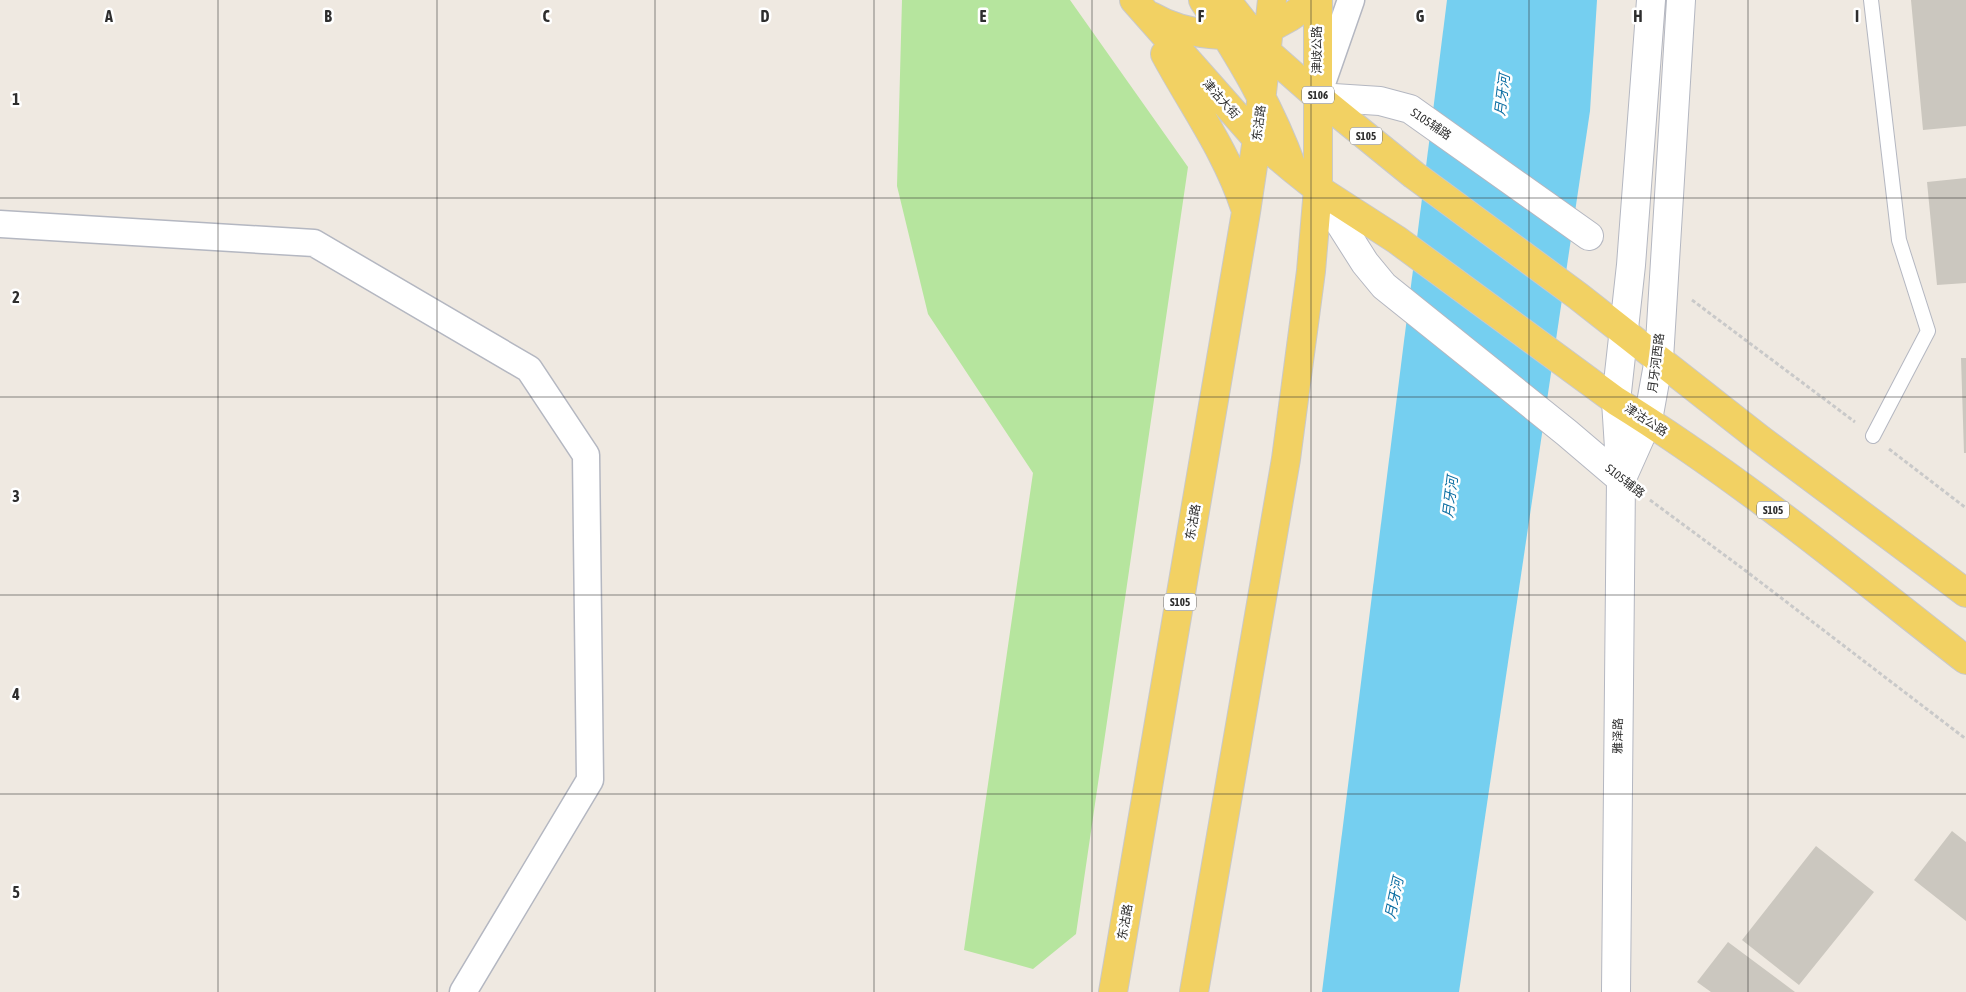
<svg xmlns="http://www.w3.org/2000/svg" width="1966" height="992" font-family="'Asap Condensed','Noto Sans SC',sans-serif">
<style>
.green{fill:#b6e59e}
.water{fill:#75cff0}
.building{fill:#cbc7bf}
.lines{fill:none;stroke-linecap:round;stroke-linejoin:round}
.lane-casing{stroke:#b4b7c1;stroke-width:16}
.street-casing{stroke:#b4b7c1;stroke-width:29}
.secondary-casing{stroke:#b4b7c1;stroke-width:30}
.primary-casing{stroke:#c9c9c9;stroke-width:30}
.path{stroke:#c9c9c9;stroke-width:3;stroke-dasharray:4 2.5;stroke-linecap:butt}
.lane{stroke:#fff;stroke-width:14}
.street{stroke:#fff;stroke-width:26}
.secondary{stroke:#fff;stroke-width:28}
.primary{stroke:#f2d163;stroke-width:28}
.grid{fill:none;stroke:#2e2e2e;stroke-width:1;stroke-opacity:0.55}
.labels{text-anchor:middle;stroke-width:5;stroke-linejoin:round;paint-order:stroke}
.shield{fill:#fff;stroke:#6d6d6d;stroke-width:1}
.shield-label{font-size:11px;font-weight:bold;fill:#2e2e2e}
.street-label{font-size:12px;fill:#2e2e2e;stroke:#fff}
.water-label{font-size:14px;font-style:italic;fill:#0d6fa3;stroke:#fff}
.grid-label{font-size:16px;text-anchor:middle;font-weight:bold;fill:#2e2e2e;stroke:#fff;stroke-width:5;stroke-linejoin:round;paint-order:stroke}
</style>
<rect width="100%" height="100%" fill="#efe9e1"/>
<path class="green" d="M902 0H1070L1188 167 1076 934 1033 969 964 950 1033 473 928 314 897 186Z"/>
<path class="water" d="M1447 0H1597L1590 111 1459 992H1322Z"/>
<path class="building" d="M1911 0H1966V126L1923 130Z
M1966 178V283L1937 285 1927 182Z
M1961 358H1966V453H1964Z
M1952 831 1966 842V921L1914 880Z
M1816 846 1874 892 1799 985 1742 940Z
M1728 942 1795 992H1711L1697 982Z"/>
<g class="lines">
<g class="lane-casing">
<path id="lane" d="M1871 0 1899 240 1928 331 1873 436"/>
</g>
<g class="street-casing">
<path id="street" d="M1320 89 1351 0
M0 224 314 243 529 369 586 455 590 780 463 992"/>
</g>
<g class="secondary-casing">
<path id="secondary" d="M1318 97 1380 101 1410 109 1589 236
M1318 189 1365 263 1384 286 1567 433 1621 479
M1623 476 1648 420 1659 359 1681 0
M1616 992 1621 479 1616 401 1631 265 1651 0"/>
</g>
<g class="primary-casing">
<path id="primary" d="M1134 0 1257 139 1293 169 1318 189 1397 240 1616 401C1739 477 1852 571 1966 660
M1203 0C1239 55 1269 104 1292 167
M1226 0 1267 52 1318 97 1414 175 1578 296 1760 439 1966 593
M1151 16C1170 27 1188 32 1210 34 1250 38 1282 28 1312 0
M1165 54C1193 106 1227 152 1245 208
M1113 992 1246 212 1257 139 1272 0
M1194 992 1286 459 1311 271 1318 189V0"/>
</g>
<path class="path" d="M1692 300 1855 422
M1889 449 1966 508
M1650 500 1742 568 1966 739"/>
<use href="#lane" class="lane"/>
<use href="#street" class="street"/>
<use href="#secondary" class="secondary"/>
<use href="#primary" class="primary"/>
</g>
<path class="grid" d="M218 0V992M437 0V992M655 0V992M874 0V992M1092 0V992M1311 0V992M1529 0V992M1748 0V992M0 198H1966M0 397H1966M0 595H1966M0 794H1966"/>
<g class="labels">
<g class="shield">
<rect x="1302" y="86.5" width="32" height="17" rx="4"/>
<rect x="1350" y="127.5" width="32" height="17" rx="4"/>
<rect x="1757" y="501.5" width="32" height="17" rx="4"/>
<rect x="1164" y="593.5" width="32" height="17" rx="4"/>
</g>
<g class="shield-label">
<text x="1318" y="99">S106</text>
<text x="1366" y="140">S105</text>
<text x="1773" y="514">S105</text>
<text x="1180" y="606">S105</text>
</g>
<g class="street-label">
<text transform="translate(1317 50) rotate(-90)" y="4">津歧公路</text>
<text transform="translate(1221 99) rotate(48)" y="4">津沽大街</text>
<text transform="translate(1259 123) rotate(-83)" y="4">东沽路</text>
<text transform="translate(1431 124) rotate(34)" y="4">S105辅路</text>
<text transform="translate(1656 363) rotate(-83)" y="4">月牙河西路</text>
<text transform="translate(1646 420) rotate(33)" y="4">津沽公路</text>
<text transform="translate(1625 481) rotate(38)" y="4">S105辅路</text>
<text transform="translate(1193 522) rotate(-80)" y="4">东沽路</text>
<text transform="translate(1618 736) rotate(-89)" y="4">雅泽路</text>
<text transform="translate(1125 922) rotate(-80)" y="4">东沽路</text>
</g>
<g class="water-label">
<text transform="translate(1502 95) rotate(-83)" y="5">月牙河</text>
<text transform="translate(1450 497) rotate(-83)" y="5">月牙河</text>
<text transform="translate(1394 898) rotate(-78)" y="5">月牙河</text>
</g>
</g>
<g class="grid-label">
<text x="109" y="22">A</text>
<text x="328" y="22">B</text>
<text x="546" y="22">C</text>
<text x="765" y="22">D</text>
<text x="983" y="22">E</text>
<text x="1201" y="22">F</text>
<text x="1420" y="22">G</text>
<text x="1638" y="22">H</text>
<text x="1857" y="22">I</text>
<text x="16" y="105">1</text>
<text x="16" y="303">2</text>
<text x="16" y="502">3</text>
<text x="16" y="700">4</text>
<text x="16" y="898">5</text>
</g>
</svg>
